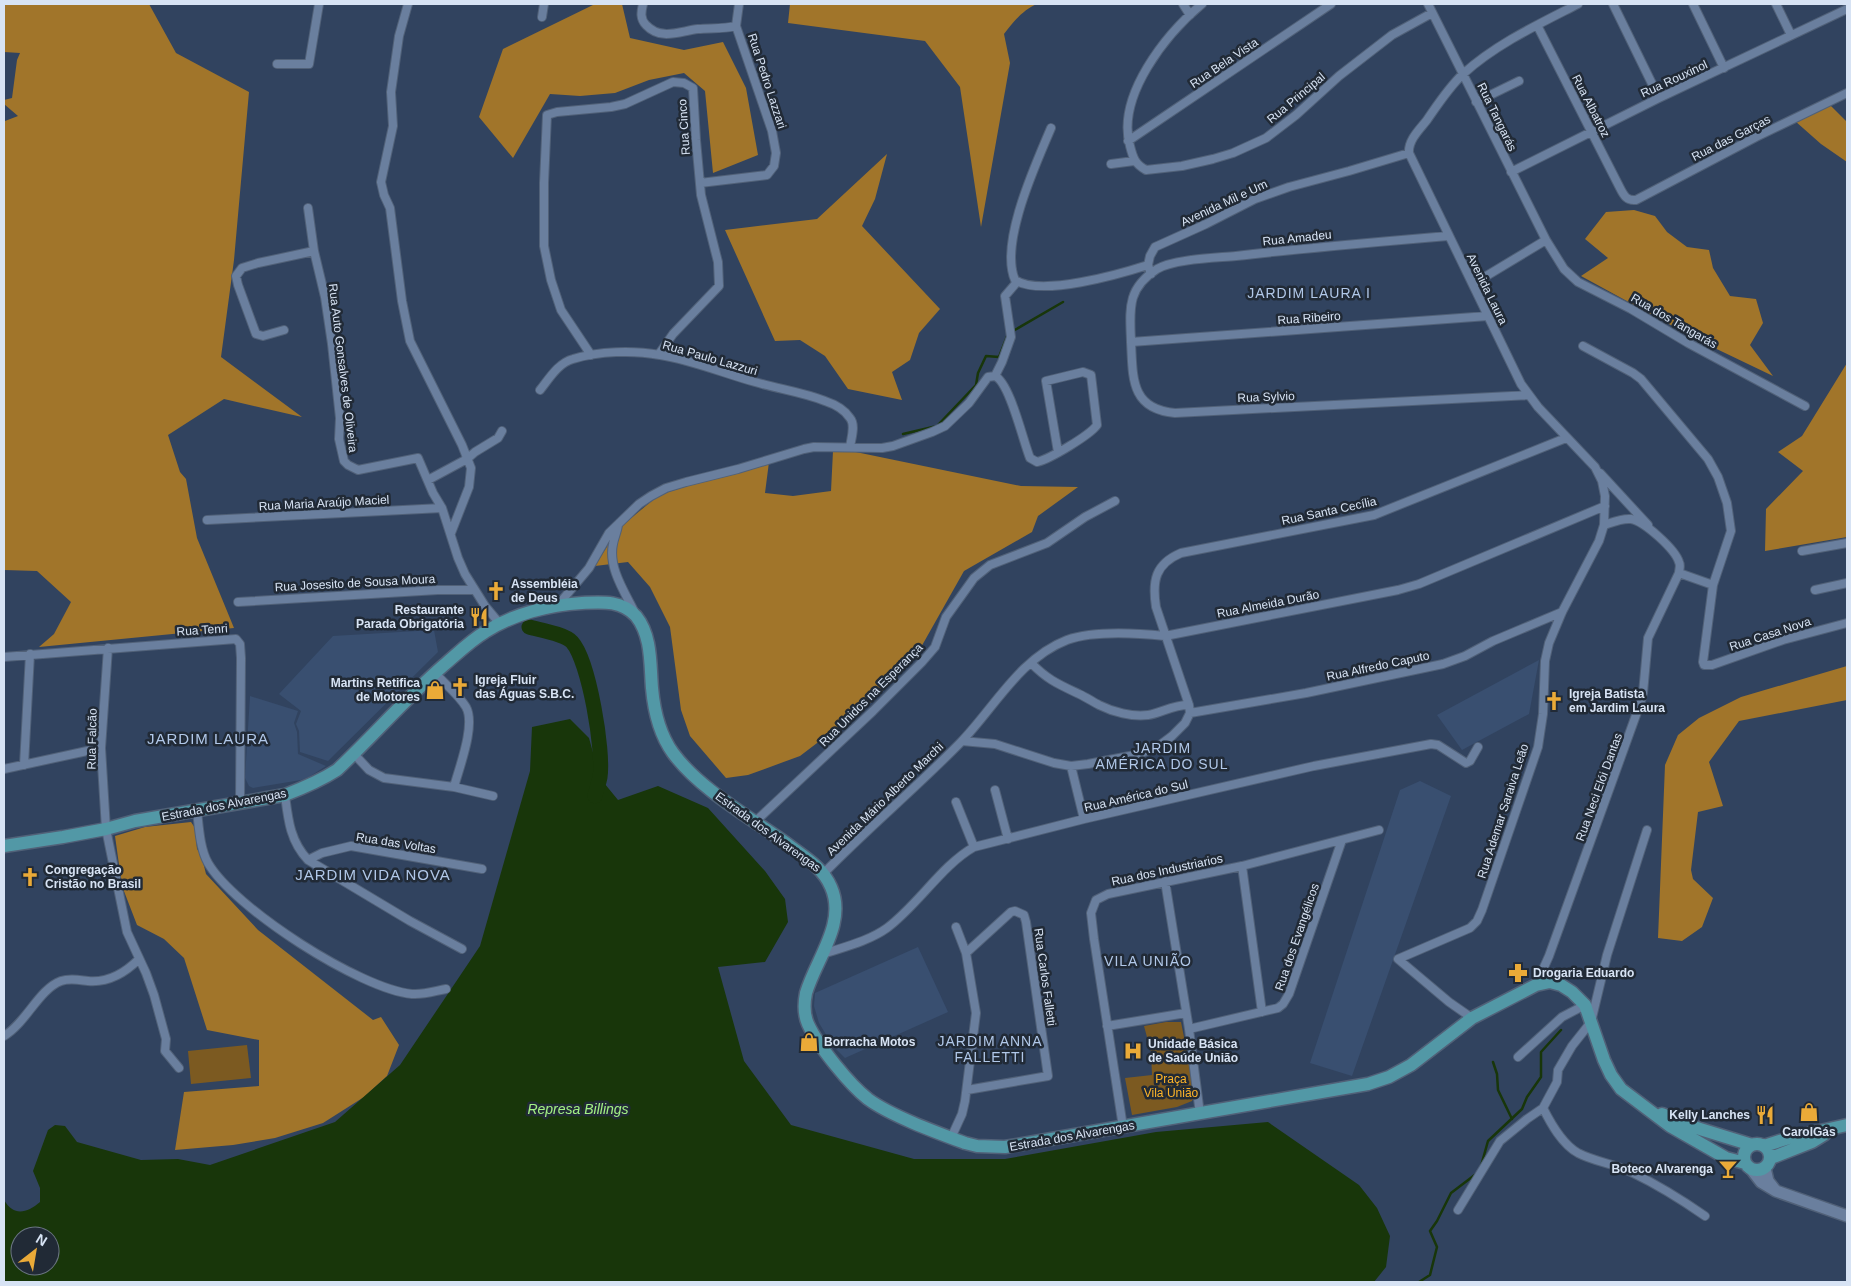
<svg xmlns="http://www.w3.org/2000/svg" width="1851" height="1286" font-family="Arial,sans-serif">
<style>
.built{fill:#394f70}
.green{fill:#7c5a21}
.forest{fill:#a1752a}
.water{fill:#18360a;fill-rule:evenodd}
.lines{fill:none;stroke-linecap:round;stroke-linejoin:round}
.stream{stroke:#18360a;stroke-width:2.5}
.river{stroke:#18360a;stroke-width:15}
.street-casing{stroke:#516178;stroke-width:10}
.secondary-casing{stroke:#516178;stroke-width:14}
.primary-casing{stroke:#516178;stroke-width:15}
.street{stroke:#6a7f9e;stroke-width:8}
.secondary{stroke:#6a7f9e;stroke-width:11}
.primary{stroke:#5298a6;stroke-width:12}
.labels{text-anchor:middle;stroke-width:5;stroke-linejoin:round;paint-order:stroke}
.street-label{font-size:12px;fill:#d7e3f4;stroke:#212a36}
.poi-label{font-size:12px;font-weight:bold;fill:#d7e3f4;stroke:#212a36;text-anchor:start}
.park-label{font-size:12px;fill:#fdb429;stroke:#212a36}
.neighbourhood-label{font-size:14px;letter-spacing:1px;fill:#b1c8e9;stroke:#212a36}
.water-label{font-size:14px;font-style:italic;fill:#a3f185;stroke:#212a36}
.quarter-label{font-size:15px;letter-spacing:1px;fill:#b1c8e9;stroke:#212a36}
</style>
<rect width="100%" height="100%" fill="#31435f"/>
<path class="built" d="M434 630 438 652 328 761 300 752 299 731 296 724 301 711 279 694 333 636Z
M1539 660 1529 714 1462 750 1437 715Z
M250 696 298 711 294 723 297 732 298 754 326 766 309 777 301 780 253 788 249 786 245 778Z
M1420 781 1451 796 1352 1076 1310 1063 1400 790Z
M918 947 948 1012 845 1058 833 1046 819 1023 814 1006 815 993Z"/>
<path class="green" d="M1166 1022H1181L1195 1093 1192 1101 1177 1107 1132 1115 1125 1078 1152 1075 1151 1052 1144 1026Z
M247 1045 251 1078 191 1084 188 1051Z"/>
<path class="forest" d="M4 4H149L176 53 249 92 234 260 221 357 302 417 224 399 168 435 180 472 186 479 197 538 234 628 39 647 54 634 71 602 37 571 4 570V139L5 121 18 116 4 104V100L12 98 17 60 20 53 4 52Z
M595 4H622L630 38 684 50 723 42 746 88 758 155 713 173 705 91 684 73 649 80 615 93 580 96 550 94 513 158 479 117 503 49Z
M790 4H1037C1024 9 1013 22 1004 34L1010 63 981 227 960 87 925 41 788 23Z
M1828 103 1847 122V162L1821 144 1795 121Z
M887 154 875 199 862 226 940 309 919 333 910 360 892 372 902 400 848 389 825 356 800 340 775 341 725 230 817 219Z
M1634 210 1655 216 1667 232 1687 247 1709 250 1713 268 1730 296 1756 299 1763 323 1750 345 1773 376 1700 341 1581 276 1608 258 1585 239 1606 212Z
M1847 363V537L1765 551 1766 509 1803 471 1778 452 1802 436Z
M846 450 1021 486 1078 487 1038 516 1032 532 964 571 920 649 875 699 800 756 748 775 726 778 690 736 681 710 670 627 650 587 628 562 595 566 618 529 659 495 712 478 738 473 769 462 765 493 793 496 831 491 833 451Z
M1847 666V700L1739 721 1709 762 1723 806 1698 812 1691 870 1693 879 1713 898 1702 927 1682 941 1658 938 1665 765 1678 735 1699 718 1741 697Z
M191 822 195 828 197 849 201 854 206 874 258 930 373 1020 381 1017 399 1045 387 1076 364 1097 323 1123 275 1138 233 1145 175 1150 184 1092 259 1086V1040L207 1030 184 958 164 939 137 925 122 886 115 836 145 827Z"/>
<path class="water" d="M570 719 589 738 600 778 618 800 658 786 708 808 765 871 785 899 788 922 765 962 718 967 744 1061 791 1125 914 1159H1005L1156 1132 1268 1122 1359 1185 1377 1208 1390 1236 1386 1267 1374 1282H4V1200C14 1217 27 1213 40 1202V1188L33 1171 48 1130 55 1125 65 1126 77 1142 141 1160 178 1159 210 1165 335 1122 400 1065 480 946 530 771 532 727ZM20 1236H50V1266H20Z"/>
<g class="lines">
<path class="stream" d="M1013 331 1063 302
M903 434 937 426 976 385 978 373 986 356 999 357 1008 334
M1493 1062 1497 1074 1498 1090 1512 1119
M1481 1166 1488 1141 1522 1109 1527 1097 1541 1077V1052L1561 1030
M1419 1282 1430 1275 1437 1247 1430 1231 1437 1221 1451 1193 1476 1174"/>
<path class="river" d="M529 627C540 630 565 634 572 642 589 661 604 751 600 777 599 783 596 790 595 796"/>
<g class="street-casing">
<path id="street" d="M408 4 399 36 391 92 393 126 381 182 384 195 390 208 402 301 410 341 462 445 471 468 469 487 451 533
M643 4C641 12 640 19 646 25 661 41 680 31 698 29 711 28 724 29 736 26
M1183 4 1190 15
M1202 4C1166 34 1116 96 1130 146 1133 158 1135 164 1146 170L1182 166 1213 159 1233 153 1266 138 1296 115 1339 76 1392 35 1432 13
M1428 4 1546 240 1564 269 1578 282 1631 309 1688 343 1805 406
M1613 4 1659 98
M1693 4 1724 68
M1776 4 1791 35
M542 17 544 4
M1537 25 1620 188C1624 196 1627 201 1636 200L1756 137 1847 93
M277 64H309L319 4
M1476 102 1519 81
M1051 128C1036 164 999 243 1015 280 1041 297 1120 274 1148 265
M1128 141 1331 4
M1111 164 1134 161
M1511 172 1659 98 1847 9
M700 183 767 175 774 166 776 153 772 131 736 26 739 4
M308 208 314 251 325 297 332 344 340 418 339 439 344 461 348 465 358 470 418 458 433 493 442 508 458 558 465 574 485 606 500 624
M1448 236C1377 242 1306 248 1236 256 1215 258 1174 259 1157 269 1126 289 1130 310 1131 342 1133 377 1130 409 1175 413L1529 395
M1151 274 1148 265 1150 256 1155 247 1206 224 1255 199 1289 187 1349 171 1409 153
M1473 284 1546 240
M284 330 263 336 256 334 238 285 236 276 242 268 258 263 314 251
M1131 342 1488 316
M1583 346 1633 373 1641 379 1708 459 1718 477 1727 503 1731 531 1713 585 1703 662 1704 665H1712L1783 640 1847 623
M591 355 561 310 551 280 544 246V183L547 115 557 112 611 107 625 104 673 82 684 83 693 88 696 140 701 195 718 262 719 286 673 334 659 354
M995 376C1010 383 1023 441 1030 458L1037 462C1050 459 1090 435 1097 425L1091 375 1083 372 1046 381 1058 452
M995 376 1002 362 1011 337 1005 296 1017 282
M540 390C549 379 558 363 573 359 599 351 633 350 660 355 692 360 723 373 755 382 778 389 802 392 825 401 834 404 845 410 850 418 856 425 851 439 850 447
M1600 473 1648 525
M428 480 467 459 475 452 498 438 502 431
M207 520 442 508
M618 525C617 532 614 538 613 544 608 567 624 591 634 611
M1802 551 1847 543
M1679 573 1713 585
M1815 590 1847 583
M238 602 438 590H474
M558 605 589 568 609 533 639 504 651 496 666 488 686 482 738 469 804 449 814 447 882 448 893 446 932 432 945 426 969 403 988 377 995 376
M108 648 101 748 106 829 127 932 146 973 154 995 166 1039 165 1051 179 1068
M4 657 236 639 240 644 241 658 240 803
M1031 663C1048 680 1058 684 1079 694 1086 697 1093 702 1099 705 1113 712 1132 717 1148 715 1162 713 1171 705 1189 705
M435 673C445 684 459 695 466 707 476 725 459 768 454 787
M1190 713 1306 693 1443 664 1465 656 1493 641 1562 612
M962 741 995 744 1054 763 1071 766 1088 764 1135 755 1156 748 1172 736 1185 723 1190 713 1189 705 1156 607C1152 581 1155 564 1181 553L1374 515 1566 438
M354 754 369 770 384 778 454 787 493 796
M24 765 30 654
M1071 766 1084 819
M4 769 101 748
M995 790 1008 839
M285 795C288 819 290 841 308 860L410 921 462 949
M956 802 974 847
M197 811C199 828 200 849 208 863 234 908 360 989 412 994 424 995 435 991 446 989
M756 821 873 711 922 662 935 647 946 617 974 578 990 565 1047 543 1085 517 1115 501
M1647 830 1607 955 1591 1022 1572 1046 1558 1070 1557 1082 1543 1108C1551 1124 1562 1144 1578 1153 1595 1162 1616 1164 1633 1173 1658 1185 1682 1200 1705 1216
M308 860 322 853 351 846 482 869
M1242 866 1262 1012
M824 873C868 828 917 787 961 742 994 708 1020 658 1067 640 1095 630 1136 633 1165 636L1398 590 1419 584 1605 506
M1165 881 1189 1029 1200 1114
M966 953 1011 912 1015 911 1024 915 1026 922 1048 1076 967 1090
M823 954C844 947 869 941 887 928 918 905 942 865 974 847L1084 819 1314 766 1431 744 1438 745 1466 763 1470 761 1478 747
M1536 985 1549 956 1640 704 1643 693 1648 638 1679 573C1679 569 1681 566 1679 562 1675 549 1644 521 1631 519 1622 518 1613 522 1604 525
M1472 1018 1449 1002 1398 959 1470 928 1477 921 1482 910 1538 747 1543 714 1545 661 1549 643 1562 612 1599 541 1604 525 1605 496 1602 481 1595 467 1538 407 1521 384 1409 153C1408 140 1420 129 1427 120 1438 104 1449 87 1463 74 1496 44 1539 24 1578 4
M1107 1026 1186 1013
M1189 1029 1278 1008 1283 1004 1289 994 1342 840
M4 1036C26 1023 39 989 61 981 70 978 79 980 88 981 109 983 125 973 139 959
M1518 1057 1562 1017 1585 1005
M1123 1127 1094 939 1091 913 1096 900 1108 894 1242 866 1379 830
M951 1138 962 1114 965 1101 976 1013 966 953 956 927
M1458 1210 1500 1141 1527 1119 1543 1108"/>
</g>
<g class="secondary-casing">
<path id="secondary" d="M1765 1168 1768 1181 1775 1190
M1751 1169 1761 1182 1776 1191 1847 1216"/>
</g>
<g class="primary-casing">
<path id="primary" d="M4 846 63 837 106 829 135 821 285 795C303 788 320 781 337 770 373 736 406 698 444 665 457 654 470 641 485 632 513 614 549 605 582 603 602 602 621 600 636 616 652 636 650 664 652 688 654 711 660 735 673 753 700 790 753 819 790 846 806 858 823 868 831 887 847 923 816 959 806 993 804 1003 804 1015 808 1024 818 1046 850 1085 868 1099 891 1116 938 1133 965 1143L977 1146 1005 1147 1368 1084 1389 1077 1411 1065 1472 1018 1536 985 1550 982 1561 985 1572 992 1585 1005 1604 1060 1611 1075 1621 1089 1670 1126 1726 1158 1745 1163
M1662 1114 1700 1129 1752 1145
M1744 1157a13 13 0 1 1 26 0a13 13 0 1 1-26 0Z
M1764 1146 1789 1138 1847 1125
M1771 1158 1812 1142 1825 1134"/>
</g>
<use href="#street" class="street"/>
<use href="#secondary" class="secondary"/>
<use href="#primary" class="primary"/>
</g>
<defs>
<g id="church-bare" transform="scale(1.5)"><path d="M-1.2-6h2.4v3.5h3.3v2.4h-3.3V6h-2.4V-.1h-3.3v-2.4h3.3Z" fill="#eaaa38" stroke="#212a36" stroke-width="2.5" paint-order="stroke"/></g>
<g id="restaurant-bare" transform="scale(1.5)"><path d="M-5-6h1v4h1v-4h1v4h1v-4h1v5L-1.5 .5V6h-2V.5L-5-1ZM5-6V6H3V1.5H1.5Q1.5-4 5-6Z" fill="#eaaa38" stroke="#212a36" stroke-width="2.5" paint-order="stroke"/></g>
<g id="shop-bare" transform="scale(1.5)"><path d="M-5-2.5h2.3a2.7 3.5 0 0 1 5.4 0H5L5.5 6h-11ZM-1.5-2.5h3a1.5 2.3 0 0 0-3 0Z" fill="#eaaa38" stroke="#212a36" stroke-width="2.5" paint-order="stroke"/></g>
<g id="pharmacy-bare" transform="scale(1.5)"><path d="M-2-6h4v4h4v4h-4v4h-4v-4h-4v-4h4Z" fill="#eaaa38" stroke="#212a36" stroke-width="2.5" paint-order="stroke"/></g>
<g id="hospital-bare" transform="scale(1.5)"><path d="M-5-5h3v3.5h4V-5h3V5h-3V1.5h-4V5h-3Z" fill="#eaaa38" stroke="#212a36" stroke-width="2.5" paint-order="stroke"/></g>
<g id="bar-bare" transform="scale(1.5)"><path d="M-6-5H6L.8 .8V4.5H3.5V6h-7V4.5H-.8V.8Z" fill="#eaaa38" stroke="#212a36" stroke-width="2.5" paint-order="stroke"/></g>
</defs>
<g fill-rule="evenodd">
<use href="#church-bare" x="496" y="591"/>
<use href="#restaurant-bare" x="479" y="617"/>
<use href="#church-bare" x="460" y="687"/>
<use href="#shop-bare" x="435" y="690"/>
<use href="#church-bare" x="1554" y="701"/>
<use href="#church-bare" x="30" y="877"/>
<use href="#pharmacy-bare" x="1518" y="973"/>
<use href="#shop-bare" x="809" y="1042"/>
<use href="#hospital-bare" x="1133" y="1051"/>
<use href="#shop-bare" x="1809" y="1112"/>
<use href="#restaurant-bare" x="1765" y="1115"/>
<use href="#bar-bare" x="1728" y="1169"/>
</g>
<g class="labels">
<g class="street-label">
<text transform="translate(1224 63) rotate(-34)" y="4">Rua Bela Vista</text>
<text transform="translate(1674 79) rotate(-25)" y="4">Rua Rouxinol</text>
<text transform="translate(767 81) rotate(72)" y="4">Rua Pedro Lazzari</text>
<text transform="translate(1296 98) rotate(-40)" y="4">Rua Principal</text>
<text transform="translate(1591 106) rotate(63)" y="4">Rua Albatroz</text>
<text transform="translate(1497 117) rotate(64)" y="4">Rua Tangarás</text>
<text transform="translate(684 127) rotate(-94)" y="4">Rua Cinco</text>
<text transform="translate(1731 138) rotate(-27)" y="4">Rua das Garças</text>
<text transform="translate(1224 203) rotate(-25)" y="4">Avenida Mil e Um</text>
<text transform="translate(1297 238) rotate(-6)" y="4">Rua Amadeu</text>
<text transform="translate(1487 289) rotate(64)" y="4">Avenida Laura</text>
<text transform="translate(1309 318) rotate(-4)" y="4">Rua Ribeiro</text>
<text transform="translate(1674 321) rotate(30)" y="4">Rua dos Tangarás</text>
<text transform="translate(710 358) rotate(16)" y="4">Rua Paulo Lazzuri</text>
<text transform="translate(343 368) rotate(83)" y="4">Rua Auto Gonsalves de Oliveira</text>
<text transform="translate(1266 397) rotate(-2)" y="4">Rua Sylvio</text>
<text transform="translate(324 503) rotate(-3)" y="4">Rua Maria Araújo Maciel</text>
<text transform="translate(1329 511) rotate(-12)" y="4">Rua Santa Cecília</text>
<text transform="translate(355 583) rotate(-3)" y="4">Rua Josesito de Sousa Moura</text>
<text transform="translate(1268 604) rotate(-11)" y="4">Rua Almeida Durão</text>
<text transform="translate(202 630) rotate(-4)" y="4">Rua Tenri</text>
<text transform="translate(1770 634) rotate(-18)" y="4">Rua Casa Nova</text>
<text transform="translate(1378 666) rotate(-12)" y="4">Rua Alfredo Caputo</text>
<text transform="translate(871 695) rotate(-45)" y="4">Rua Unidos na Esperança</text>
<text transform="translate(92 739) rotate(-89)" y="4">Rua Falcão</text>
<text transform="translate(1599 787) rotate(-70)" y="4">Rua Neci Elói Dantas</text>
<text transform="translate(1136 796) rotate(-13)" y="4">Rua América do Sul</text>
<text transform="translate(885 799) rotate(-44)" y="4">Avenida Mário Alberto Marchi</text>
<text transform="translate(224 805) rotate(-11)" y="4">Estrada dos Alvarengas</text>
<text transform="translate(1503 811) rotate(-72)" y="4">Rua Ademar Saraiva Leão</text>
<text transform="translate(768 832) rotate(36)" y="4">Estrada dos Alvarengas</text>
<text transform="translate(396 843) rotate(9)" y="4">Rua das Voltas</text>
<text transform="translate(1167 870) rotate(-12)" y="4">Rua dos Industriarios</text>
<text transform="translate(1297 937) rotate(-71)" y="4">Rua dos Evangélicos</text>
<text transform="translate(1045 977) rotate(82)" y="4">Rua Carlos Falletti</text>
<text transform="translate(1072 1136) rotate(-10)" y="4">Estrada dos Alvarengas</text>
</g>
<g class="poi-label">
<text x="511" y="588">Assembléia<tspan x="511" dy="14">de Deus</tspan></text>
<text x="464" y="614" text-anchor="end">Restaurante<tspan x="464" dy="14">Parada Obrigatória</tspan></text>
<text x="475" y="684">Igreja Fluir<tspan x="475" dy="14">das Águas S.B.C.</tspan></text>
<text x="420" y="687" text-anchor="end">Martins Retifica<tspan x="420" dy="14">de Motores</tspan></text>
<text x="1569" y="698">Igreja Batista<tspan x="1569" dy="14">em Jardim Laura</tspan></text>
<text x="45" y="874">Congregação<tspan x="45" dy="14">Cristão no Brasil</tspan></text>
<text x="1533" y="977">Drogaria Eduardo</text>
<text x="824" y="1046">Borracha Motos</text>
<text x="1148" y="1048">Unidade Básica<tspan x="1148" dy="14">de Saúde União</tspan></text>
<text x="1750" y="1119" text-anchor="end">Kelly Lanches</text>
<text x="1809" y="1136" text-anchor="middle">CarolGás</text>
<text x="1713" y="1173" text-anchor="end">Boteco Alvarenga</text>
</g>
<g class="park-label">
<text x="1171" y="1083">Praça<tspan x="1171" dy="14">Vila União</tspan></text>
</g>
<g class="neighbourhood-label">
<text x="1309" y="298">JARDIM LAURA I</text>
<text x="1162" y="753">JARDIM<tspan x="1162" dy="16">AMÉRICA DO SUL</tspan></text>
<text x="1148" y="966">VILA UNIÃO</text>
<text x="990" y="1046">JARDIM ANNA<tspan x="990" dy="16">FALLETTI</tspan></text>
</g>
<g class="water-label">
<text x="578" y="1114">Represa Billings</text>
</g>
<g class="quarter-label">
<text x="208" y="744">JARDIM LAURA</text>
<text x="373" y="880">JARDIM VIDA NOVA</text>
</g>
</g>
<rect width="1851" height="1286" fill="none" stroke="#d7e3f4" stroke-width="10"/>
<g transform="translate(35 1251) rotate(31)"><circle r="24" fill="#212a36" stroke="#6a7482"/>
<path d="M0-4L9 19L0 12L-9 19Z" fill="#eaaa38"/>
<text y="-8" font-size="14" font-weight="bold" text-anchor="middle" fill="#d7e3f4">N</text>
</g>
</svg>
